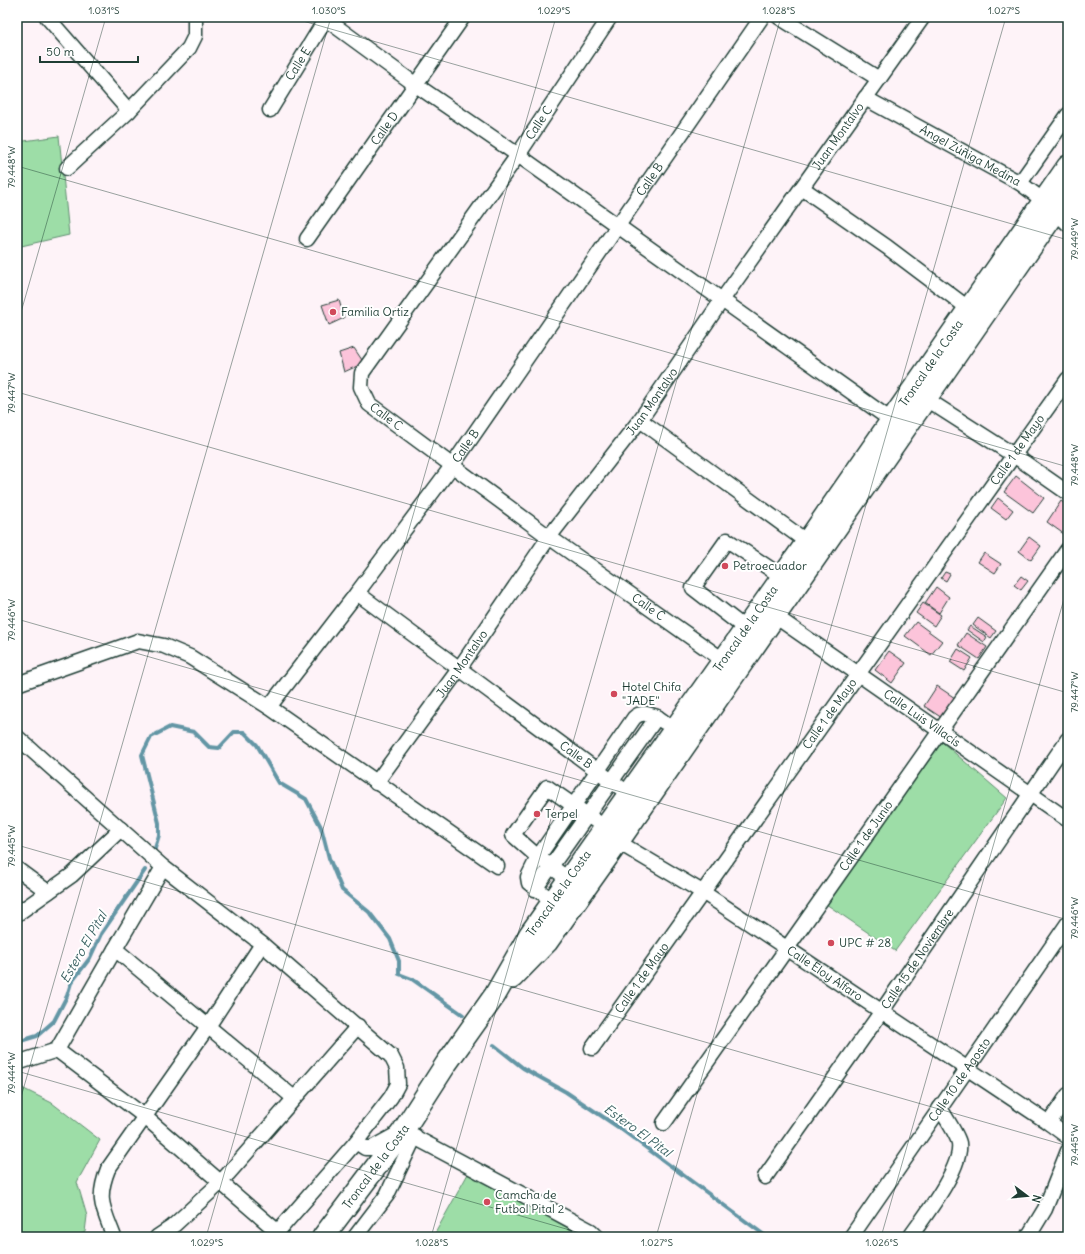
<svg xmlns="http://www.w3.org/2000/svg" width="1085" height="1254" font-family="Delius,sans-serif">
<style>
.green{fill:#9ddda7;stroke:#5e8d6e}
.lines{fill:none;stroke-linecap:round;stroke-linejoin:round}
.stream{stroke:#6396a5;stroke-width:4}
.building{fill:#fcc4da;stroke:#1f3d34}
.minor-casing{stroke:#1f3d34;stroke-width:17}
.highway-casing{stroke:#1f3d34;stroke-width:24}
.minor{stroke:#fff;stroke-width:14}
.highway{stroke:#fff;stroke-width:21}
.ticks{fill:none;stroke:#1f3d34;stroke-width:1;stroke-opacity:0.45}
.poi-dot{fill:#d1495b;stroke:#fff;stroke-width:1.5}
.labels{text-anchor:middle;stroke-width:4;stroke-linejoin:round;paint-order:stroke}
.street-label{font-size:12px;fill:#1f3d34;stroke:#fff}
.poi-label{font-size:12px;fill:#1f3d34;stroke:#fff;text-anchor:start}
.water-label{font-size:13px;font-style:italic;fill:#3b6263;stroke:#fff}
.neatline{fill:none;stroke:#1f3d34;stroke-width:1.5}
.ticks-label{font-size:10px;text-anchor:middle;fill:#1f3d34}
</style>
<rect width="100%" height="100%" fill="#fef3f8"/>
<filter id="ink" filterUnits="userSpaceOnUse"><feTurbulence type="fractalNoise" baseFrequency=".025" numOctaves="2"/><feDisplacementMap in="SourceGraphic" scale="8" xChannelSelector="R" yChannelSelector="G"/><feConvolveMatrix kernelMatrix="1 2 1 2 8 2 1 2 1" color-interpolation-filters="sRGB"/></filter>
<g filter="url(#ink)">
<path class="green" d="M59 136 69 235 17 247V142Z
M942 742 1007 798 895 951 826 904Z
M22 1088 52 1103 100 1140 77 1182 87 1216 85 1232 75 1237H17V1093Z
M469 1172 573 1231 569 1237H433Z"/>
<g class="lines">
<path class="stream" d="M153 855 159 835V823L142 755 151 737 170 727 194 732 209 747 219 748 234 732H244L257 745 279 783 306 799 321 827 329 858 342 890 369 912 390 939 399 961V974L412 979 463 1015
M17 1042 37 1036 54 1021 67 996 71 983 90 958 101 934 145 870
M494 1045 523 1068 566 1092 618 1127 767 1237"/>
</g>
<path class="building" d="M339 300 344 318 329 325 322 305Z
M354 348 364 363 344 372 339 353Z
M1016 476 1044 498 1033 513 1004 492Z
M998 498 1013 510 1006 519 991 508Z
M1061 501 1068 506V537L1047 522Z
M1029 537 1041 546 1031 560 1019 551Z
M984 553 1001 564 995 573 978 562Z
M945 572 950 574 946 581 941 578Z
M1021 576 1028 581 1021 590 1014 585Z
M936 587 949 597 939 613 925 603Z
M923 603 941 615 934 626 916 613Z
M978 618 996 631 991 638 973 625Z
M916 622 942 641 931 655 905 636Z
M970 626 987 637 984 642 967 630Z
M966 633 987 647 979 659 958 645Z
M958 649 972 658 964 671 950 662Z
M889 651 906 663 892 683 875 670Z
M937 686 955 698 942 718 924 706Z"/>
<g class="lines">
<g class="minor-casing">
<g id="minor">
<path d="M47 17 129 111"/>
<path d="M323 17 416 85 518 155 891 420"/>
<path id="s1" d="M610 17 518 155 362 373 361 387 369 404 549 537 723 660"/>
<path d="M779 17 879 79"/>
<path id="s2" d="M865 98 1020 183 1044 201 1068 224"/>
<path id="s3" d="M270 110 327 17"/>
<path d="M67 168 129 111 189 48 195 36V19"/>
<path d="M1020 183 1068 115"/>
<path d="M802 188 887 247 968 308"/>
<path id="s4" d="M307 239 463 17"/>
<path d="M926 399 1015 456 1068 493"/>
<path d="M640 420 814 547"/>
<path id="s5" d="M775 616 1068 820"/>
<path d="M746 629 693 588 727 540 790 582"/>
<path d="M17 684 138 641 164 646 190 657 269 707 497 866"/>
<path d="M269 707 357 593"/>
<path d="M17 737 163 867 262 944 391 1056 397 1068 398 1084 391 1097 356 1142 273 1237"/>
<path id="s6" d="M376 783 459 669 549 537 640 420 722 300 923 17"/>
<path id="s7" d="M629 794 357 593 452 466 762 17"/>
<path id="s8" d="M618 842 704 893 1049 1123 1068 1137"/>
<path d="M163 867 115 949 294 1098"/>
<path d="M17 869 48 892"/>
<path d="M568 879 538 857 513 835 547 787 606 828"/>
<path d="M535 889 657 717 664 722"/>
<path d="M553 901 529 883 528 877 538 857 634 718C641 711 648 714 657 717"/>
<path d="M17 914 72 875 121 829"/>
<path id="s9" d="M592 1048 1068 379"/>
<path d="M57 1050 115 949"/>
<path d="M17 1063 57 1050 144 1116 278 1232"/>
<path id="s10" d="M664 1123 1068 549"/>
<path d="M1049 1123 1068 1095"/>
<path d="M356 1142 365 1148H372L403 1131 591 1231 597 1237"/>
<path id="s11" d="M765 1177 882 1011 1068 739"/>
<path d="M114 1237C103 1208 96 1199 108 1169L209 1025 262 944"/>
<path d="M157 1237 172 1227 220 1183 358 1026"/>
<path d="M355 1237 387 1195 415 1136"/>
<path id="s12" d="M851 1237 1068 923"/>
<path d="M910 1237C924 1217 963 1167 959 1143 957 1134 945 1117 940 1108"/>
<path d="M1028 1237 1045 1209 1068 1151"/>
</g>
</g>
<g class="highway-casing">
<g id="highway">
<path d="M512 978 547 942 618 842 1068 194"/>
<path id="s13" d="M323 1237 403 1131 446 1064 495 995 530 934 807 542 1068 166"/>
</g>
</g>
<use href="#minor" class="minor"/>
<use href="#highway" class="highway"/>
</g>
</g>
<path class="ticks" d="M289 17 1068 240M17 166 1068 467M17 326 106 17M17 392 1068 693M17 619 1068 920M17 845 1068 1146M17 1071 594 1237M17 1111 331 17M206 1237 556 17M431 1237 781 17M656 1237 1006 17M881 1237 1068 585"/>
<g class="poi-dot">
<circle cx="333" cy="312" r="4"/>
<circle cx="725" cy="566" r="4"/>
<circle cx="614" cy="694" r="4"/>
<circle cx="537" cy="814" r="4"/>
<circle cx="831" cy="943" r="4"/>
<circle cx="487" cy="1202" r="4"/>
</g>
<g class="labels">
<g class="street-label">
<text dy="4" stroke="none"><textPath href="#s3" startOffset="54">Calle E</textPath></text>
<text transform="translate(539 123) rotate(-56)" y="4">Calle C</text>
<text dy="4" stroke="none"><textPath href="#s4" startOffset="135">Calle D</textPath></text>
<text dy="4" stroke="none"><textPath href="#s6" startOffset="795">Juan Montalvo</textPath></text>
<text dy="4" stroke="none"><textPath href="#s2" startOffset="120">Ángel Zúñiga Medina</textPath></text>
<text dy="4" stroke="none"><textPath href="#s7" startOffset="845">Calle B</textPath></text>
<text dy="4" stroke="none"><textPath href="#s13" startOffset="1065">Troncal de la Costa</textPath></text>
<text dy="4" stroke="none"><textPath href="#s6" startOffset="471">Juan Montalvo</textPath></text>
<text dy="4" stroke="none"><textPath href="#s1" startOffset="488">Calle C</textPath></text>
<text dy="4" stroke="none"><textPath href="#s7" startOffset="521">Calle B</textPath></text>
<text dy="4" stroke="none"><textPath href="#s9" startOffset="734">Calle 1 de Mayo</textPath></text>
<text dy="4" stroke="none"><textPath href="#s1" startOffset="812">Calle C</textPath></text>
<text dy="4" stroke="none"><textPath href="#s13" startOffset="741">Troncal de la Costa</textPath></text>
<text dy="4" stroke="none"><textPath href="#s6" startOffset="147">Juan Montalvo</textPath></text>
<text dy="4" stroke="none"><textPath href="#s9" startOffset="410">Calle 1 de Mayo</textPath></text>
<text dy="4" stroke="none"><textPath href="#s5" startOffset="179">Calle Luis Villacís</textPath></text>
<text transform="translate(576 755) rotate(36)" y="4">Calle B</text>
<text dy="4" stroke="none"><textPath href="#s10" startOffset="351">Calle 1 de Junio</textPath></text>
<text dy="4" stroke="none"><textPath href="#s13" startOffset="417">Troncal de la Costa</textPath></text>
<text dy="4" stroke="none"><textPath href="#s11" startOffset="266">Calle 15 de Noviembre</textPath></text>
<text dy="4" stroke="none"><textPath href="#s8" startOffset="245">Calle Eloy Alfaro</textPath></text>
<text dy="4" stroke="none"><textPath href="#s9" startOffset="86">Calle 1 de Mayo</textPath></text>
<text dy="4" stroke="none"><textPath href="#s12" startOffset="191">Calle 10 de Agosto</textPath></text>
<text dy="4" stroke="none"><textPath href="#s13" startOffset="88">Troncal de la Costa</textPath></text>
</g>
<g class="poi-label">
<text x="341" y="316">Familia Ortiz</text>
<text x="733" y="570">Petroecuador</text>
<text x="622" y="691">Hotel Chifa<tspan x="622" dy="14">"JADE"</tspan></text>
<text x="545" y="818">Terpel</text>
<text x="839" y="947">UPC # 28</text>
<text x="495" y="1199">Camcha de<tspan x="495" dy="14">Futbol Pital 2</tspan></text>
</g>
<g class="water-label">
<text transform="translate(83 947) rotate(-60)" y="5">Estero El Pital</text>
<text transform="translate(638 1130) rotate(36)" y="5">Estero El Pital</text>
</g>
</g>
<rect width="1085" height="1254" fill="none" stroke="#fff" stroke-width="44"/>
<g transform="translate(1027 1196) rotate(106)" stroke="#ffffff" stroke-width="3" paint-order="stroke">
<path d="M0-3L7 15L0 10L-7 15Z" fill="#1f3d34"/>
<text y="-6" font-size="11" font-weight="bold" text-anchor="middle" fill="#1f3d34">N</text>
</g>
<path d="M40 56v6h98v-6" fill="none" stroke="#1f3d34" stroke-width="2"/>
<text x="46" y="56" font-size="12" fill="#1f3d34" stroke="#ffffff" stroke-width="3" paint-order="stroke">50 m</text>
<rect x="22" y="22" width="1041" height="1210" class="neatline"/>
<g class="ticks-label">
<text x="104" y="14">1.031°S</text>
<text x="329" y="14">1.030°S</text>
<text x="554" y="14">1.029°S</text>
<text x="779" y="14">1.028°S</text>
<text x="1004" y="14">1.027°S</text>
<text transform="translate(11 167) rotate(-90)" y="4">79.448°W</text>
<text transform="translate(1074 239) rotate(-90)" y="4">79.449°W</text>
<text transform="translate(11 393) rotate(-90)" y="4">79.447°W</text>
<text transform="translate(1074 465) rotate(-90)" y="4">79.448°W</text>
<text transform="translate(11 620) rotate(-90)" y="4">79.446°W</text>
<text transform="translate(1074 692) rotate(-90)" y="4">79.447°W</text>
<text transform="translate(11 846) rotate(-90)" y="4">79.445°W</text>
<text transform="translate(1074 918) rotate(-90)" y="4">79.446°W</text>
<text transform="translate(11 1073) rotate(-90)" y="4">79.444°W</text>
<text transform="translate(1074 1145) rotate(-90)" y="4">79.445°W</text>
<text x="207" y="1246">1.029°S</text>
<text x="432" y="1246">1.028°S</text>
<text x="657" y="1246">1.027°S</text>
<text x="882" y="1246">1.026°S</text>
</g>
</svg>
